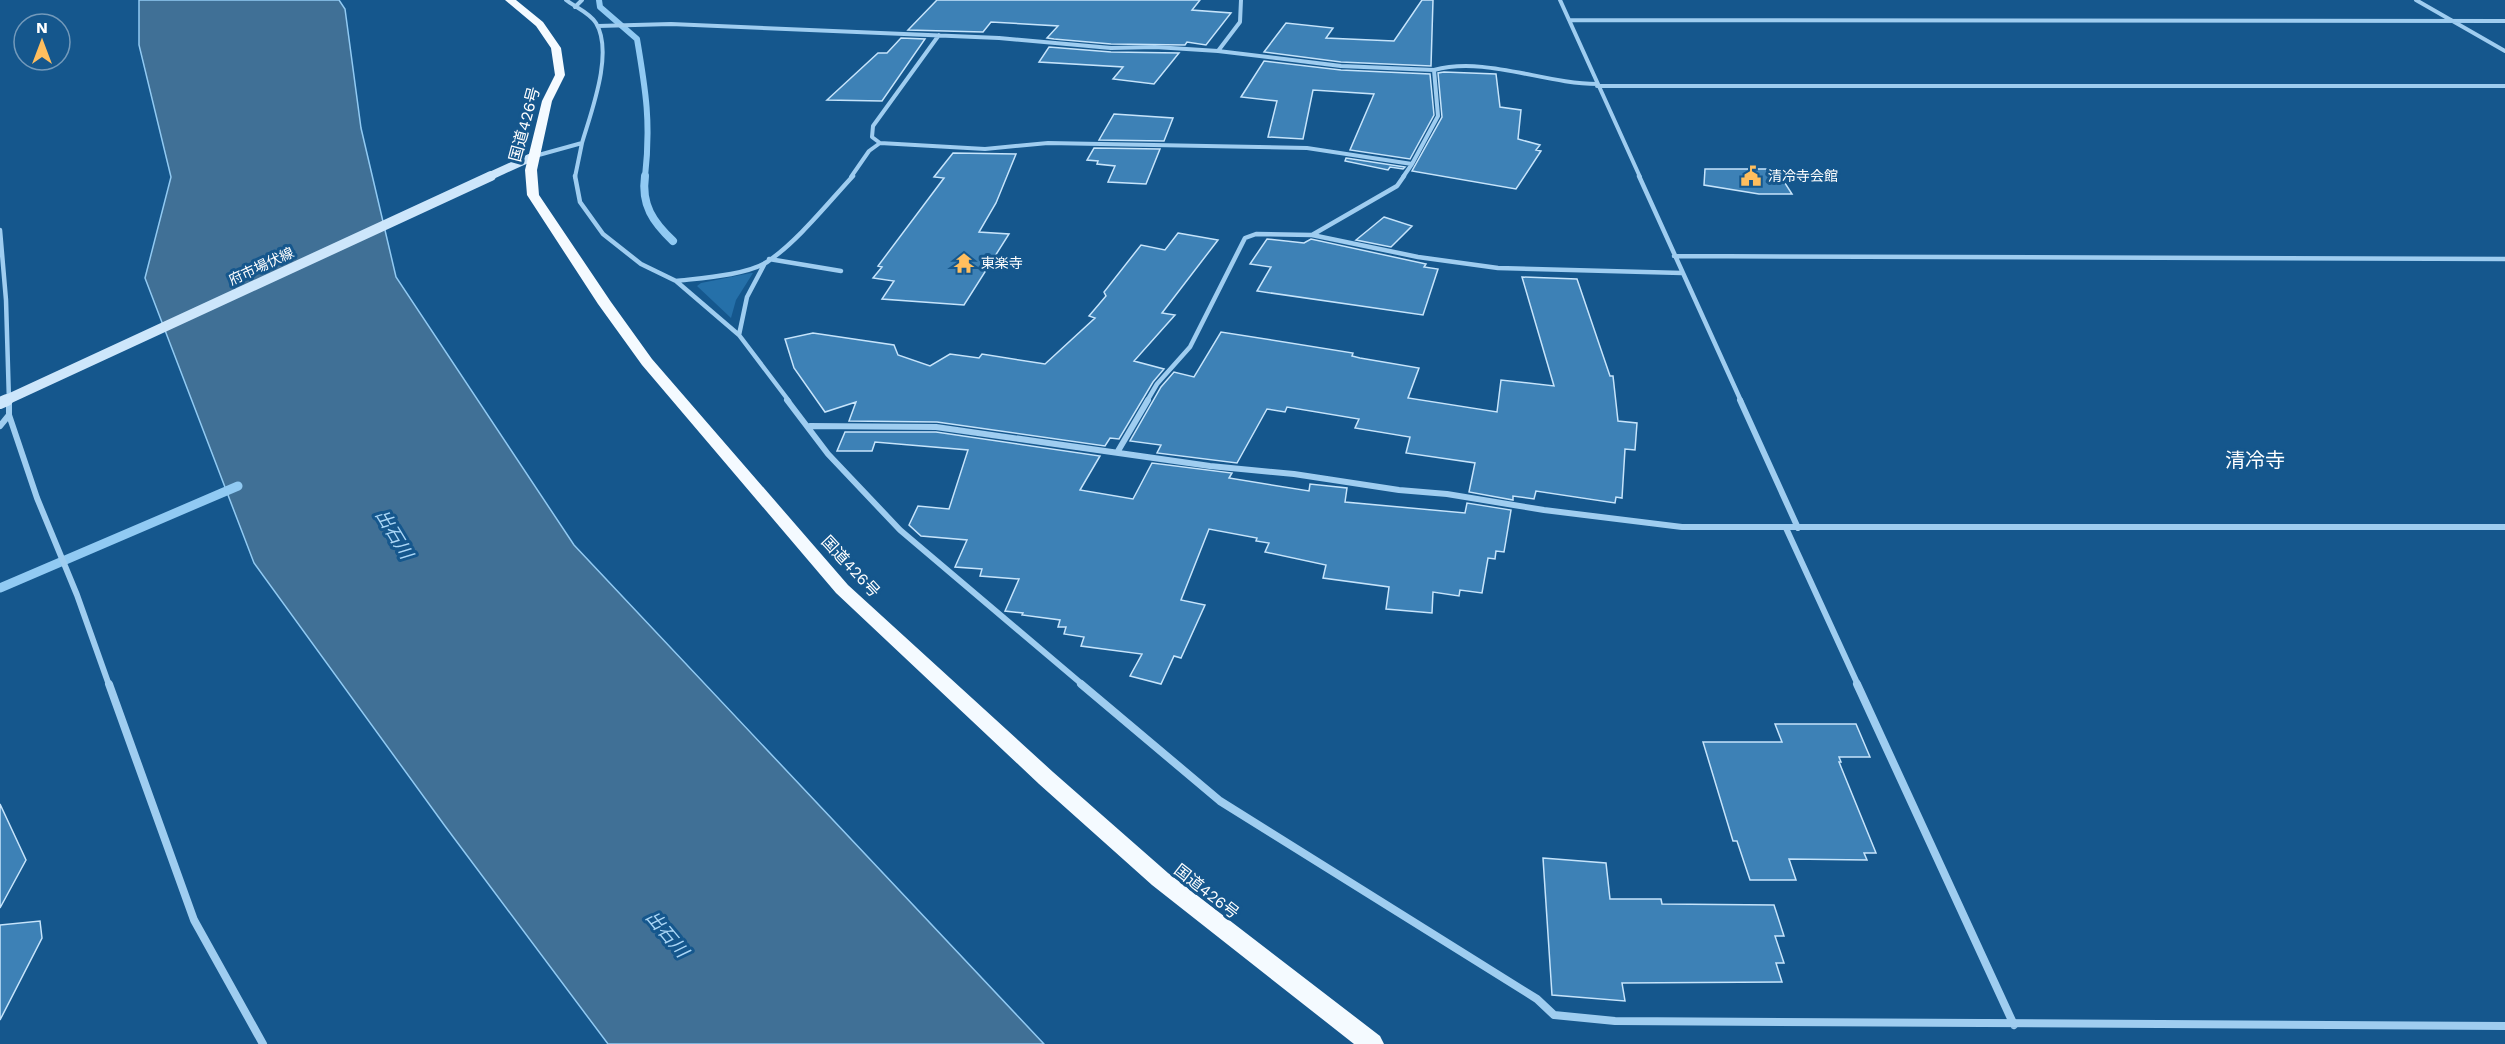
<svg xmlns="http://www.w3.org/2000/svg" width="2505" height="1044" font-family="'Work Sans','Noto Sans JP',sans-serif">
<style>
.green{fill:#2570a9}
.water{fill:#407096;stroke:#91caf3;stroke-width:1.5}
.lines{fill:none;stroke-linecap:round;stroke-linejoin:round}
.stream-far2{stroke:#91caf3;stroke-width:6}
.stream-far1{stroke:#91caf3;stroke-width:8}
.stream{stroke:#91caf3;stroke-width:9}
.building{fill:#3d81b6;stroke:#c6e4fb;stroke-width:1.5}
.minor-far3{stroke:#9fcdf0;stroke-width:4}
.minor-far2{stroke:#9fcdf0;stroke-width:4.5}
.minor-far1{stroke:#9fcdf0;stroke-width:6}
.minor{stroke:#9fcdf0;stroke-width:8}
.secondary-far2{stroke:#cde6fb;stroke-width:8}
.secondary-far1{stroke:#cde6fb;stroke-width:10}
.secondary{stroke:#cde6fb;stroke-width:12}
.trunk{fill:#f4faff;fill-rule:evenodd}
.labels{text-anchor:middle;stroke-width:6;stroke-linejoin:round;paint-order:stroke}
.far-poi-label{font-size:14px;fill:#fff;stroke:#15578d;text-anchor:start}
.far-street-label{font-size:14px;fill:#fff;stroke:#15578d}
.street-label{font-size:16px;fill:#fff;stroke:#15578d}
.water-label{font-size:18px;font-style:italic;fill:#abd7f7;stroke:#15578d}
.quarter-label{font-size:20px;fill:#fff;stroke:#15578d}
</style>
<rect width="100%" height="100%" fill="#15578d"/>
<path class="green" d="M751 273H753L736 300 731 318 697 286 701 283Z"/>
<path class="water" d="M139 0H339L345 9 361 128 396 277 574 545 1044 1044H608L445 826 254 563 145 278 171 177 139 45Z"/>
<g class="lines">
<path class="stream-far2" d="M599 0 600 7 637 39C646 92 651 123 645 177"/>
<path class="stream-far1" d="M645 176C641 205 653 222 673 241"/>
<path class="stream" d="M0 588 238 486"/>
</g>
<path class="building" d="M937 0H1200L1192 10 1231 13 1206 45 1187 42 1185 45 1111 44 1054 39 1047 38 1058 26 991 22 983 32 908 30Z
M1422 0H1433L1431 66 1341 62 1264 52 1286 23 1333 28 1326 38 1394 41Z
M901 38 925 39 882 101 827 100 878 53H887Z
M1049 47 1111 52 1179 53 1154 84 1113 79 1123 67 1039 62Z
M1264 61 1341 70 1430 74 1434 115 1410 159 1350 150 1374 94 1313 90 1303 139 1268 137 1277 101 1241 97Z
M1444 72 1496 74 1500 107 1521 110 1518 139 1540 145 1536 150 1541 151 1516 189 1412 171 1442 117 1438 73Z
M1114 114 1173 118 1164 141 1099 140Z
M1094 148 1160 149 1146 184 1108 182 1115 166 1097 164 1098 161 1087 160Z
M953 153 1016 154 996 203 979 232 1009 234 964 305 882 299 894 281 873 278 882 267 878 266 944 178 934 177Z
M1346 158 1405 167 1403 169 1390 167 1388 170 1345 161Z
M1705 169H1776L1792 194H1759L1704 185Z
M1384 217 1412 226 1391 247 1356 240Z
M1178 233 1218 240 1162 313 1175 315 1134 361 1164 369 1153 382 1119 439 1110 438 1105 446 937 422 849 421 856 402 825 412 794 368 785 339 813 333 894 345 898 355 930 366 950 354 979 358 982 354 1045 364 1095 318 1089 316 1106 296 1104 292 1141 245 1165 250Z
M1267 239 1304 243 1311 239 1426 264 1424 267 1438 269 1423 315 1257 291 1271 267 1250 264Z
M1522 277 1577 279 1610 376H1613L1618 421 1637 423 1635 450 1625 449 1622 498 1616 497 1615 503 1536 491 1534 499 1513 496V500L1469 492 1475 463 1406 453 1410 437 1355 428 1359 419 1287 407 1285 412 1267 409 1237 463 1157 453 1161 445 1130 441 1161 387 1174 372 1194 377 1221 332 1353 353 1352 356 1360 358 1419 368 1408 398 1497 412 1501 380 1554 386Z
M845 432H936L1100 456 1080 490 1133 499 1152 463 1232 473 1229 478 1309 491 1310 484 1347 488 1345 502 1465 513 1467 503 1511 510 1504 552 1496 551 1495 559 1488 558 1482 593 1460 590 1459 596 1433 592 1432 613 1386 609 1389 587 1323 578 1326 565 1265 552 1269 543 1256 541 1257 538 1209 529 1181 600 1205 605 1181 658 1174 656 1161 684 1130 676 1142 654 1081 646 1084 637 1064 634 1066 627H1058L1060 620 1022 615 1023 613 1005 611 1019 579 980 576 982 569 955 567 967 540 921 536 909 525 918 506 949 509 968 450 875 442 872 451H837Z
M1775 724H1856L1870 757H1839L1841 762H1839L1876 853H1864L1867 860 1789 859 1796 880H1750L1737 841H1733L1703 742H1782Z
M0 804 26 860 0 908Z
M1543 858 1606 863 1610 899H1661L1662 904 1774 905 1784 936H1775L1784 963H1776L1782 982 1622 983 1625 1001 1552 995Z
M40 921 42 938 0 1020V925Z"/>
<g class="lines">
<path class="minor-far3" d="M566 0C575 7 590 13 596 23 614 53 591 112 582 143
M1560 0 1640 177
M2416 0 2505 51
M575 7 582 0
M1569 20 2505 21
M598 26 671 24 999 38 1111 48 1155 47 1218 51 1341 66 1434 70C1485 56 1545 84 1597 84
M1218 51 1240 22 1241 0
M1597 86H2505
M880 143 872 137 873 126 939 35
M535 156 582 143 575 177
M1412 164 1438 116 1434 70
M851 177 869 151 880 143 985 149 1048 143 1307 148 1412 164 1403 177"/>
<path class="minor-far2" d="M575 176 580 202 603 234 641 264 676 281 739 335 789 401
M1639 176 1741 401
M0 230 6 300 9 401
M1312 235 1397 186 1404 176
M1674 256 2505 259
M769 259 841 271
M676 281C701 278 747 275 767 262 797 242 828 203 853 176
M739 335 747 297 765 263
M1147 401 1157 384 1190 347 1245 238 1256 234 1312 235 1418 257 1498 268 1682 273"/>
<path class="minor-far1" d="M9 400V415L37 498 77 595 109 685
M787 400 828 454 900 530 1083 685
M1740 400 1798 528
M0 426 9 415
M810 426 936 427 1210 466 1294 474 1399 490 1447 494 1544 510 1682 527H2505
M1118 451 1148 400
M1786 528 1858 685"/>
<path class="minor" d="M109 684 194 920 263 1044
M1081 684 1220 801 1537 999 1554 1015 1615 1021 2505 1026
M1857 684 2014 1025"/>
<path class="secondary-far2" d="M488 177 534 156"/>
<path class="secondary-far1" d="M4 401 491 176"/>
<path class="secondary" d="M0 403 7 400"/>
<path class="trunk" d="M505 0H516L543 22 561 48 565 75 552 101 537 170 539 195 611 302 652 359 848 585 1053 772 1168 873 1380 1036 1384 1044H1354L1152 885 1039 784 836 593 642 365 598 304 527 195 525 170 542 101 555 75 551 48 536 26Z"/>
</g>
<defs>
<g id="civic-bare" transform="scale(1.62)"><path d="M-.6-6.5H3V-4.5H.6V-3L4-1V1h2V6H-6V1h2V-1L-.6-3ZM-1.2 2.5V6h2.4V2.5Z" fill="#ffbe5e" stroke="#15578d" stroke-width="2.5" paint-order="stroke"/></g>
<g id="temple-bare" transform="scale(1.62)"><path d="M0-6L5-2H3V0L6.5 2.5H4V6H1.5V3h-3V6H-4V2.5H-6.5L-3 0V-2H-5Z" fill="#ffbe5e" stroke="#15578d" stroke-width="2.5" paint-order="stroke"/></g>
</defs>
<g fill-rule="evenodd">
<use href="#civic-bare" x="1751" y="176"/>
<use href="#temple-bare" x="964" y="263"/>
</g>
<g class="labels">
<g class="far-poi-label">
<text x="1768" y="181">清冷寺会館</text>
<text x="981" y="268">東楽寺</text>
</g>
<g class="far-street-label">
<text transform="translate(261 266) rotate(-25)" y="5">府市場伏線</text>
</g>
<g class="street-label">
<text transform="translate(524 124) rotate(-75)" y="6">国道426号</text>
<text transform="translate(851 566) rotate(47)" y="6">国道426号</text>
<text transform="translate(1207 891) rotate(38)" y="6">国道426号</text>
</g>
<g class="water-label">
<text transform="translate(394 534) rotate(59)" y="6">出石川</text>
<text transform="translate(667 934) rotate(50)" y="6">出石川</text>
</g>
<g class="quarter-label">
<text x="2255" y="467">清冷寺</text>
</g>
</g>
<g transform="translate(42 42)"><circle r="28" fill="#15578d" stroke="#739abb" stroke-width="1.5"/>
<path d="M0-4.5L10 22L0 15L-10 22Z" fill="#ffbe5e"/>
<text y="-9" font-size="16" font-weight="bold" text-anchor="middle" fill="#ffffff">N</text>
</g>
</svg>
